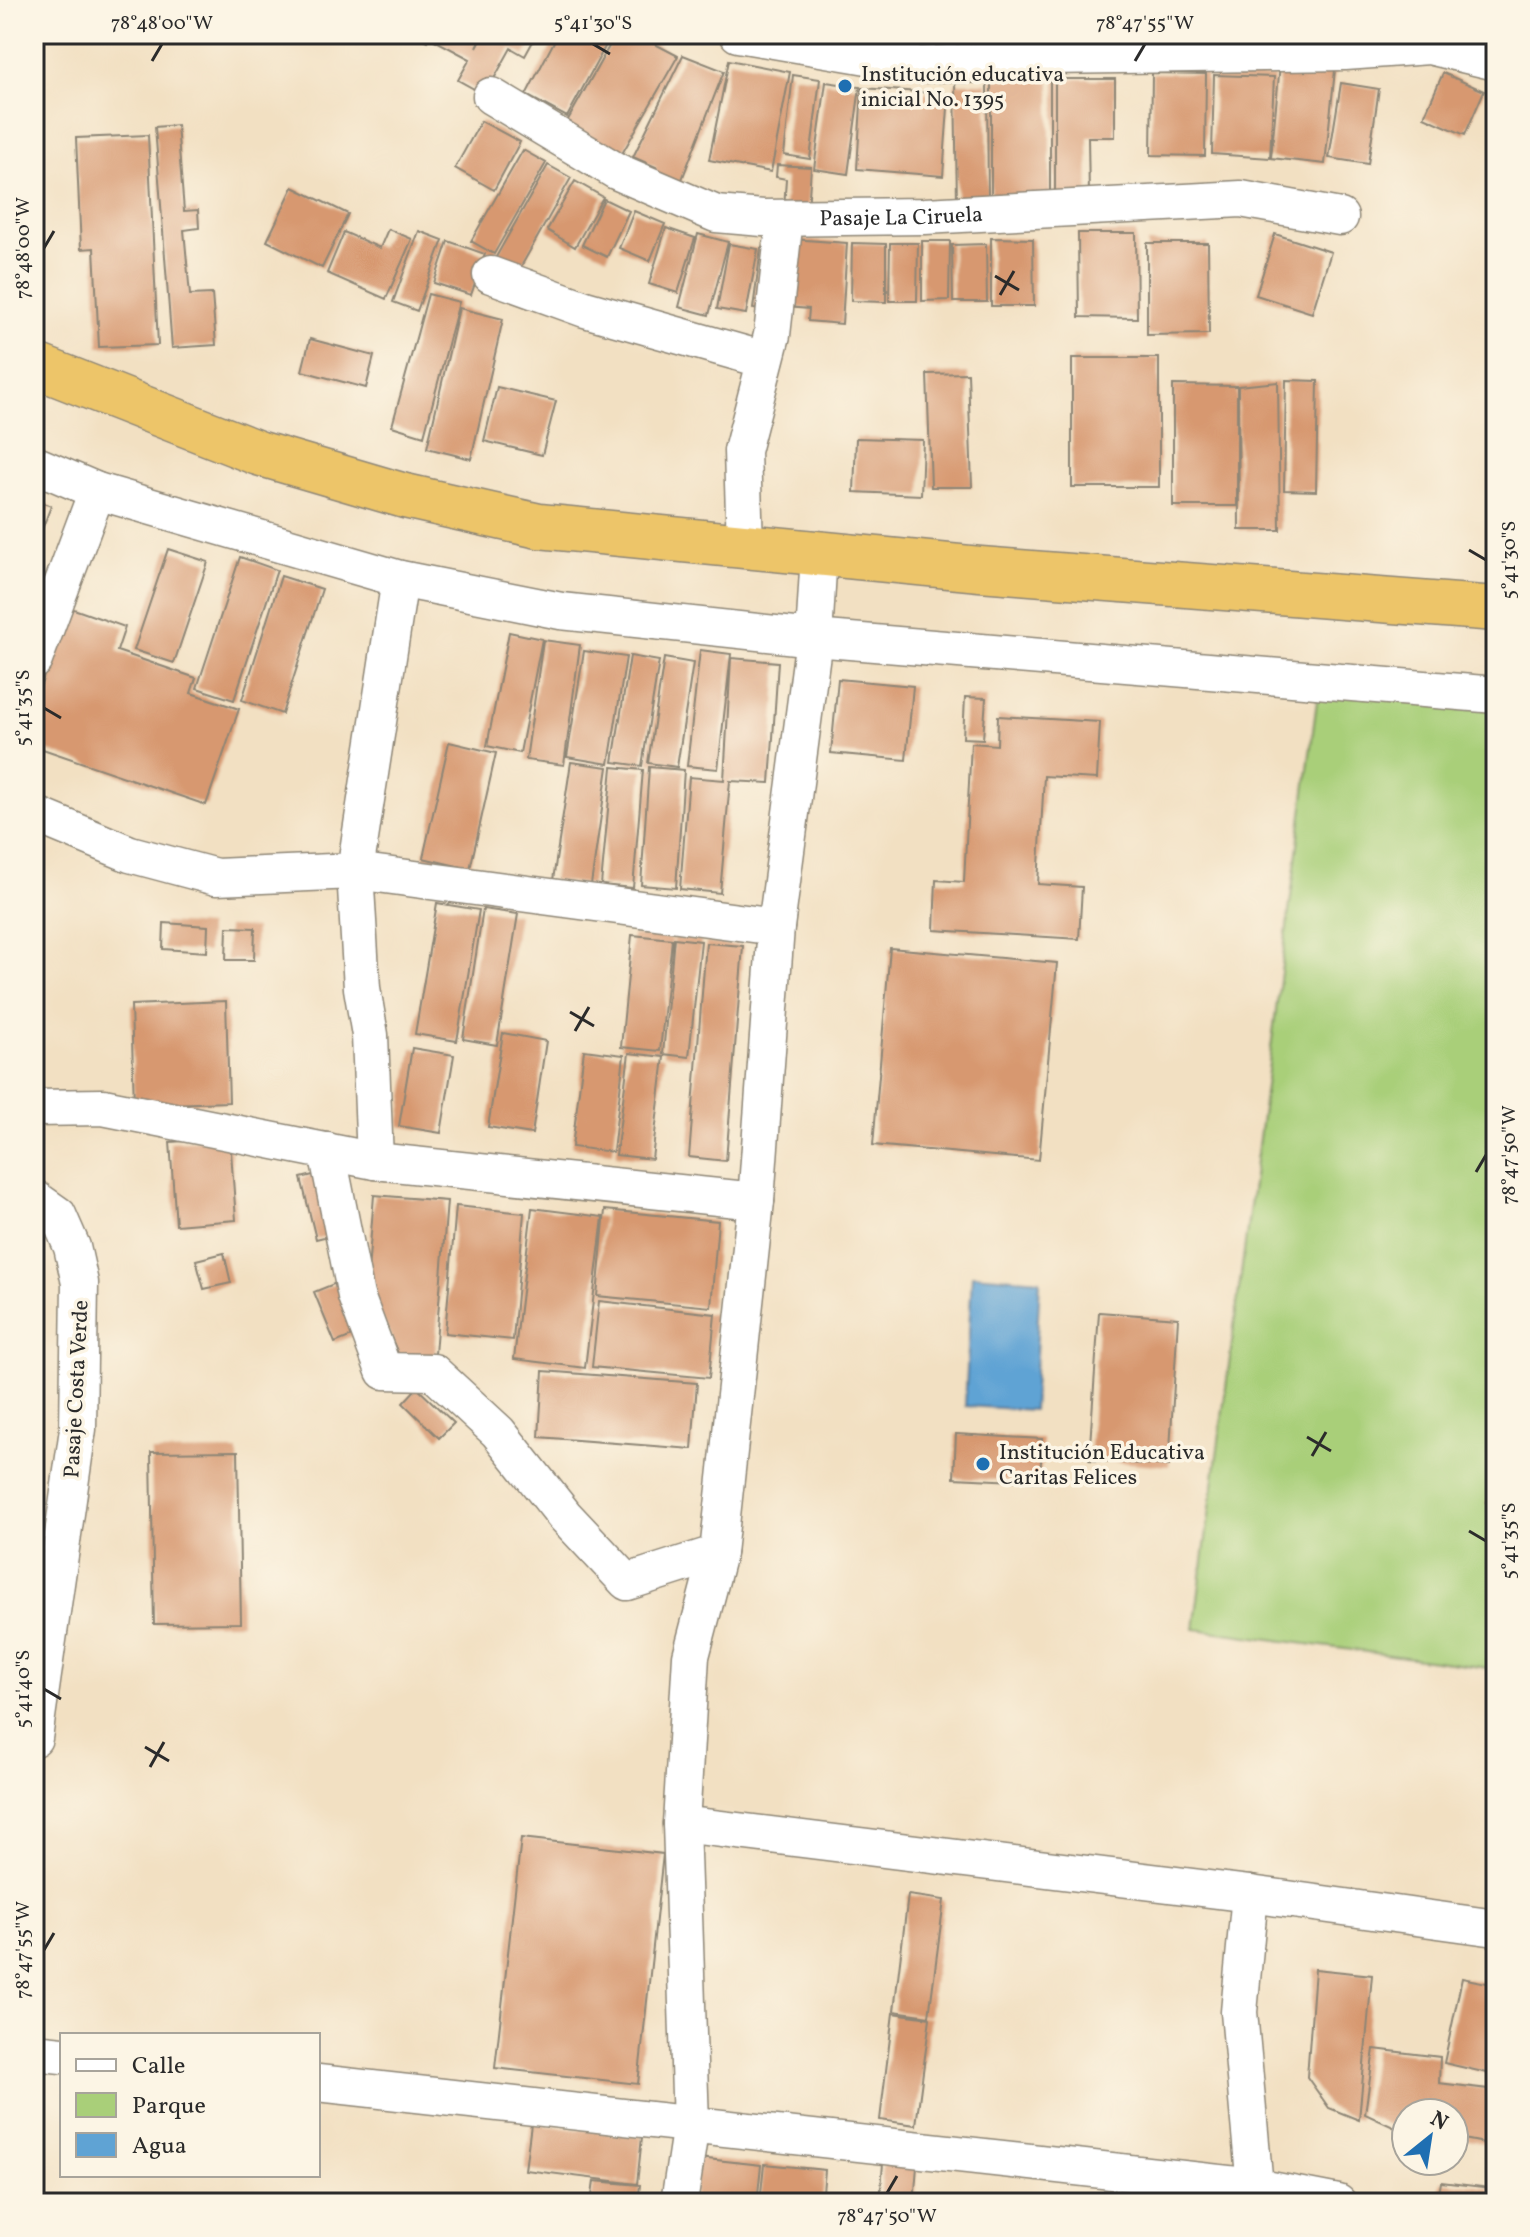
<svg xmlns="http://www.w3.org/2000/svg" width="1530" height="2237" font-family="Vollkorn,serif">
<style>
.green{fill:#a9cf79;stroke:#6a7d52;stroke-width:2}
.water{fill:#5fa3d4;stroke:#456780;stroke-width:2}
.building{fill:#d7986f}
.lines{fill:none;stroke-linecap:round;stroke-linejoin:round}
.street-casing{stroke:#8e8676;stroke-width:39}
.highway-casing{stroke:#8e8676;stroke-width:47}
.street{stroke:#fff;stroke-width:36}
.highway{stroke:#edc569;stroke-width:44}
.ticks{fill:none;stroke:#2b2b2b;stroke-width:3}
.poi-dot{fill:#1f6fb2;stroke:#fcf5e5;stroke-width:3}
.labels{text-anchor:middle;stroke-width:7;stroke-linejoin:round;paint-order:stroke}
.poi-label{font-size:22px;fill:#2b2b2b;stroke:#fcf5e5;text-anchor:start}
.street-label{font-size:22px;fill:#2b2b2b;stroke:#fcf5e5}
.neatline{fill:none;stroke:#2b2b2b;stroke-width:3}
.ticks-label{font-size:20px;text-anchor:middle;fill:#2b2b2b}
</style>
<rect width="100%" height="100%" fill="#fcf5e5"/>
<filter id="ink" filterUnits="userSpaceOnUse"><feTurbulence type="fractalNoise" baseFrequency=".0125" numOctaves="2"/><feDisplacementMap in="SourceGraphic" scale="16" xChannelSelector="R" yChannelSelector="G"/><feConvolveMatrix kernelMatrix="1 2 1 2 8 2 1 2 1" color-interpolation-filters="sRGB"/></filter>
<filter id="wash" filterUnits="userSpaceOnUse"><feTurbulence type="fractalNoise" baseFrequency=".006" numOctaves="4" result="noise"/><feDisplacementMap in="SourceGraphic" scale="32" xChannelSelector="R" yChannelSelector="G"/><feGaussianBlur stdDeviation="1.8" result="paint"/><feColorMatrix in="noise" values="0 0 0 0 0 0 0 0 0 0 0 0 0 0 0 0 0 1.4 0 .05"/><feComposite in="paint" operator="in"/></filter>
<g filter="url(#wash)">
<rect width="100%" height="100%" fill="#f2e0c2"/>
<path class="green" d="M1320 678 1496 693V1669L1194 1629Z"/>
<path class="water" d="M972 1275 1040 1280 1033 1410 965 1406Z"/>
<g id="blocks">
<path class="building" d="M413 34H483L477 47 484 34H537L525 56 511 48 485 95 458 80 470 59 429 37 427 41Z
M558 34H612L567 117 526 95Z
M616 34H636L678 56 619 159 564 127Z
M683 55 724 71 679 187 651 177 656 167 633 157Z
M729 60 790 72 771 172 709 160Z
M1280 64 1335 70 1325 164 1271 158Z
M1152 73 1206 74 1205 156 1151 155Z
M1443 73 1484 91 1465 135 1424 117Z
M793 75 820 79 810 159 784 155Z
M1214 75 1274 77 1270 158 1212 154Z
M991 79 1050 80V198L991 197Z
M1055 79H1115V137H1088L1089 196H1055Z
M826 82 860 87 848 174 814 169Z
M955 83H987L988 201H957Z
M1341 83 1379 89 1368 164 1329 158Z
M862 88 949 94 943 176 857 169Z
M481 121 520 142 494 190 455 168Z
M177 125 184 211 198 210 199 228 184 230 190 295 212 294 216 345 172 348 155 127Z
M148 135 158 345 99 347 94 248 81 249 76 138Z
M523 150 546 163 494 254 471 241Z
M548 165 571 178 519 270 496 257Z
M777 165 811 167 808 210 784 208 786 179 776 177Z
M575 181 603 197 575 247 547 230Z
M293 187 348 214 322 268 267 241Z
M604 199 629 211 607 257 582 245Z
M634 211 665 224 650 261 619 248Z
M666 228 695 238 678 293 649 284Z
M388 229 412 239 386 299 327 273 344 232 380 248Z
M419 231 443 240 417 311 393 302Z
M1078 233H1136L1137 318 1079 317Z
M698 234 728 242 709 315 679 307Z
M1275 234 1331 252 1312 313 1256 295Z
M991 238 1033 239 1034 306H991Z
M791 239 847 243 842 324 808 321 809 309 787 307Z
M448 241 485 254 471 295 434 283Z
M922 241H950L949 300 922 301Z
M852 243 886 244V302L851 301Z
M890 243H918L917 301H889Z
M1147 243H1208L1209 334 1147 335Z
M729 244 758 249 746 314 717 309Z
M986 244 987 302H953L952 245Z
M761 248 779 251 770 311 753 309Z
M428 294 459 302 424 436 392 426Z
M459 308 503 319 471 459 427 448Z
M310 339 374 356 366 388 302 371Z
M1072 358H1159V487H1072Z
M968 373 972 487H931L927 374Z
M1286 380 1318 381 1316 491 1284 490Z
M1278 382 1280 530H1239L1238 386Z
M1173 385 1237 386V506H1173Z
M497 387 556 401 542 455 484 441Z
M856 438 923 440 921 495 854 492Z
M34 499 51 506 34 550Z
M168 549 208 562 174 663 134 650Z
M240 557 277 570 234 700 197 688Z
M281 576 322 589 282 714 242 700Z
M68 607 125 627 117 651 196 678 191 693 239 709 206 805 34 746V705Z
M509 632 542 639 520 753 487 746Z
M543 640 580 645 564 765 526 760Z
M700 650 731 654 718 769 687 766Z
M584 651 626 657 609 764 567 757Z
M630 656 659 661 642 766 613 762Z
M664 658 693 663 677 767 648 763Z
M731 658 778 662 770 783 730 781 720 893 680 889 689 777 724 780Z
M838 679 913 686 906 760 831 753Z
M965 697 986 698 983 739 963 738Z
M998 716 1100 722 1097 779 1044 776 1038 884 1082 887 1079 939 934 930 936 880 964 882 971 743 997 745Z
M449 742 496 753 470 869 423 858Z
M571 762 608 767 591 885 553 880Z
M612 767 643 770 633 888 601 885Z
M649 767 684 770 676 888 641 885Z
M437 903 479 910 457 1041 415 1034Z
M483 909 518 914 497 1045 463 1039Z
M164 923 208 926 207 952 163 949Z
M227 927 255 928 254 960H226Z
M632 935 672 939 660 1051 621 1047Z
M674 938 701 941 689 1057 663 1054Z
M706 943 743 946 726 1161 689 1157Z
M890 948 1057 963 1039 1160 873 1145Z
M226 1001 229 1102 134 1105 131 1005Z
M503 1033 546 1041 532 1134 488 1127Z
M412 1048 454 1055 441 1133 399 1126Z
M584 1050 624 1055 613 1152 572 1147Z
M629 1053 664 1057 652 1159 616 1155Z
M230 1138 236 1220 176 1225 170 1142Z
M321 1173 336 1234 316 1239 301 1178Z
M374 1195 447 1201 434 1367 403 1364 367 1285Z
M456 1206 524 1213 513 1340 445 1333Z
M532 1208 603 1217 585 1368 514 1359Z
M605 1210 718 1221 711 1307 597 1296Z
M224 1253 231 1283 204 1289 196 1260Z
M341 1281 362 1332 335 1343 314 1292Z
M599 1301 715 1314 709 1378 592 1367Z
M1099 1312 1178 1318 1169 1466 1089 1460Z
M543 1371 697 1383 692 1449 539 1437Z
M417 1388 454 1423 439 1438 403 1403Z
M956 1434 1042 1439 1040 1482 954 1478Z
M238 1451 241 1623 154 1624 151 1452Z
M1496 1493V1514L1486 1502Z
M521 1838 663 1854 638 2084 495 2068Z
M908 1895 944 1900 929 2016 894 2011Z
M1315 1969 1372 1975 1359 2120 1329 2108 1307 2077Z
M1462 1978 1496 1985V2075L1444 2063Z
M893 2013 930 2018 916 2125 880 2120Z
M1374 2049 1440 2057 1439 2083 1496 2090 1495 2145 1458 2138 1454 2147V2113H1406V2133L1365 2114Z
M531 2124 642 2137 637 2184 525 2170Z
M698 2158 761 2165 757 2203H693Z
M1409 2161H1448L1445 2169Z
M883 2163 917 2166 914 2203H880Z
M764 2164 825 2170 822 2203H760Z
M594 2181 640 2185 638 2203H591Z
M1441 2182 1491 2188 1489 2203 1438 2199Z"/>
</g>
</g>
<g filter="url(#ink)">
<use href="#blocks" fill-opacity="0" stroke="#8e8676" stroke-width="2"/>
<g class="lines">
<g class="street-casing">
<g id="street">
<path d="M738 34 920 65 1049 56 1345 52 1429 46 1496 62"/>
<path id="s1" d="M491 96 616 171 716 214 763 218 925 216 1241 199 1340 217"/>
<path d="M491 275 585 309 765 360"/>
<path d="M34 464 97 491 400 579 561 611 814 638 1496 695"/>
<path d="M745 546 742 451 772 335 785 218"/>
<path d="M34 660 97 491"/>
<path d="M34 814 130 854 216 877 355 871 776 927"/>
<path d="M34 1108 103 1107 375 1161 756 1201"/>
<path d="M327 1151 356 1296 384 1371 433 1372 498 1432 564 1515 627 1582 718 1553"/>
<path d="M375 1161 370 1035 362 988 355 871 400 579"/>
<path d="M34 1198 58 1215 72 1247 80 1283 78 1429 34 1738"/>
<path d="M681 1824 1250 1894 1496 1928"/>
<path d="M1250 1894 1239 2012 1255 2187"/>
<path d="M34 2052 62 2055"/>
<path d="M318 2083 1255 2187 1338 2203"/>
<path d="M679 2203 691 2124 681 1824 691 1656 718 1553 756 1201 776 927 814 638 819 553"/>
</g>
</g>
<g class="highway-casing">
<path id="highway" d="M34 365 258 453 405 496 539 526 980 569 1496 609"/>
</g>
<use href="#street" class="street"/>
<use href="#highway" class="highway"/>
</g>
</g>
<path class="ticks" d="M593 44 610 54M152 61 162 44M1135 61 1145 44M44 248 54 231M995 276 1019 290M1000 295 1014 271M1469 550 1486 560M44 708 61 718M570 1012 594 1026M575 1031 589 1007M1476 1172 1486 1155M1307 1437 1331 1451M1312 1456 1326 1432M1469 1531 1486 1541M44 1689 61 1699M145 1747 169 1761M150 1767 164 1742M44 1950 54 1933M887 2193 897 2176"/>
<g class="poi-dot">
<circle cx="845" cy="86" r="8"/>
<circle cx="983" cy="1464" r="8"/>
</g>
<g class="labels">
<g class="poi-label">
<text x="861" y="81">Institución educativa<tspan x="861" dy="25">inicial No. 1395</tspan></text>
<text x="999" y="1459">Institución Educativa<tspan x="999" dy="25">Caritas Felices</tspan></text>
</g>
<g class="street-label">
<text dy="8" stroke="none"><textPath href="#s1" startOffset="440">Pasaje La Ciruela</textPath></text>
<text transform="translate(75 1389) rotate(-87)" y="8">Pasaje Costa Verde</text>
</g>
</g>
<rect width="1530" height="2237" fill="none" stroke="#fcf5e5" stroke-width="88"/>
<rect x="60" y="2033" width="260" height="144" fill="#fcf5e5" stroke="#a8a49b" stroke-width="2"/>
<rect x="76" y="2059" width="40" height="12" fill="#ffffff" stroke="#a8a49b" stroke-width="2"/>
<text x="132" y="2073" font-size="24" fill="#2b2b2b">Calle</text>
<rect x="76" y="2093" width="40" height="24" fill="#a9cf79" stroke="#a8a49b" stroke-width="2"/>
<text x="132" y="2113" font-size="24" fill="#2b2b2b">Parque</text>
<rect x="76" y="2133" width="40" height="24" fill="#5fa3d4" stroke="#a8a49b" stroke-width="2"/>
<text x="132" y="2153" font-size="24" fill="#2b2b2b">Agua</text>
<g transform="translate(1430 2137) rotate(30)"><circle r="38" fill="#fcf5e5" stroke="#a8a49b" stroke-width="2"/>
<path d="M0-6L14 30L0 20L-14 30Z" fill="#1f6fb2"/>
<text y="-12" font-size="22" font-weight="bold" text-anchor="middle" fill="#2b2b2b">N</text>
</g>
<rect x="44" y="44" width="1442" height="2149" class="neatline"/>
<g class="ticks-label">
<text x="162" y="29">78°48'00"W</text>
<text x="593" y="29">5°41'30"S</text>
<text x="1145" y="29">78°47'55"W</text>
<text transform="translate(22 248) rotate(-90)" y="7">78°48'00"W</text>
<text transform="translate(1508 560) rotate(-90)" y="7">5°41'30"S</text>
<text transform="translate(22 708) rotate(-90)" y="7">5°41'35"S</text>
<text transform="translate(1508 1155) rotate(-90)" y="7">78°47'50"W</text>
<text transform="translate(1508 1541) rotate(-90)" y="7">5°41'35"S</text>
<text transform="translate(22 1689) rotate(-90)" y="7">5°41'40"S</text>
<text transform="translate(22 1950) rotate(-90)" y="7">78°47'55"W</text>
<text x="887" y="2222">78°47'50"W</text>
</g>
</svg>
